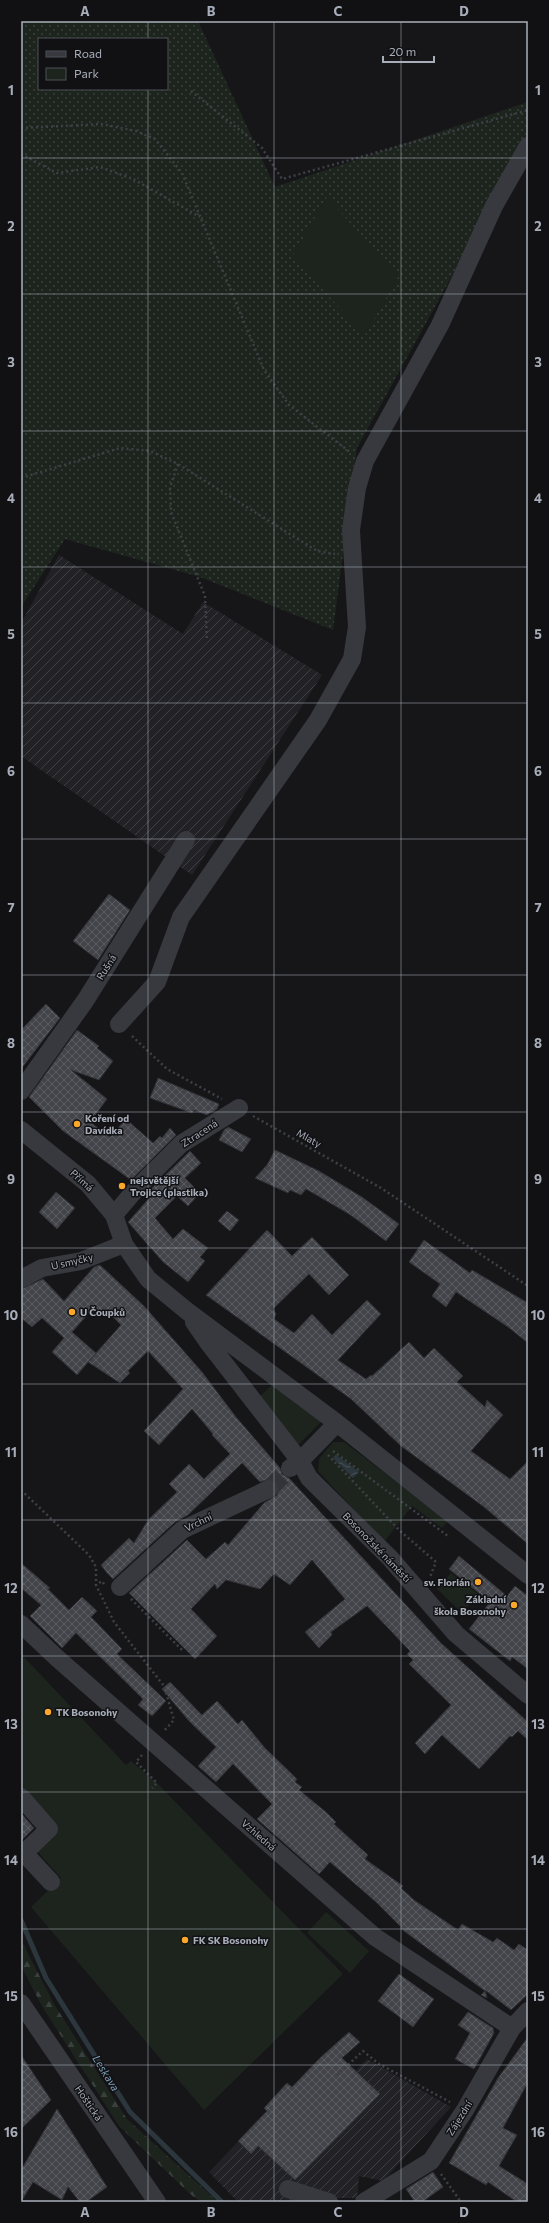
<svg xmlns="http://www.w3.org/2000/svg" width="549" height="2223" font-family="Commissioner,sans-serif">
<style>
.industrial{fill:url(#industrial-furrows)}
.grass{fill:url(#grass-dots);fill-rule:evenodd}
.forest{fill:url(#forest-firs)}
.park{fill:#1c241d}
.water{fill:url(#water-waves)}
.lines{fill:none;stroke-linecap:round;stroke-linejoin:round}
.stream{stroke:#2c373d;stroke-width:5}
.building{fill:url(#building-cross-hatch);stroke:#303035}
.minor-tunnel{stroke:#333439;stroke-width:18;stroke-dasharray:18 9;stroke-linecap:butt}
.path{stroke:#3d4045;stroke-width:2.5;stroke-dasharray:2 3;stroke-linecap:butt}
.minor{stroke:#37393e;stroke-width:18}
.grid{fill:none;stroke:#a8aeb9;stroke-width:1;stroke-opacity:0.55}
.poi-dot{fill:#fca82b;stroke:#111114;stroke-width:1.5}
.labels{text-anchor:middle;stroke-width:3;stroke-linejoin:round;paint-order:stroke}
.street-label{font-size:10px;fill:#a8aeb9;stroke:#111114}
.poi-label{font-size:10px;font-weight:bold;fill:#a8aeb9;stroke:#111114;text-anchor:start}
.water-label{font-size:11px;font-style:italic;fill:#7d9fb6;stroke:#111114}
.neatline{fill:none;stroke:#a8aeb9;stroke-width:1.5}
.grid-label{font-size:13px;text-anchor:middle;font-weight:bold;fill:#a8aeb9}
</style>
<defs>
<pattern id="industrial-furrows" width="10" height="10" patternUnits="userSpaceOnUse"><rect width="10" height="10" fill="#222226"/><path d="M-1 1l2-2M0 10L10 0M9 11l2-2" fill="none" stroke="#3f4043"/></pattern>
<pattern id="grass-dots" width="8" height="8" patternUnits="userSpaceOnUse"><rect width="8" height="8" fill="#1c241d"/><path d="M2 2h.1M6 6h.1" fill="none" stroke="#3a413c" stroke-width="1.8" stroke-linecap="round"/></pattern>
<pattern id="forest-firs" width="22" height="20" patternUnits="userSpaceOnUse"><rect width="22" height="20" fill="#1c241d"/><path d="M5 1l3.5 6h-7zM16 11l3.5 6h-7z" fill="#3a413c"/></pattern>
<pattern id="water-waves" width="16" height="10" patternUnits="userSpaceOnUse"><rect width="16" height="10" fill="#2c373d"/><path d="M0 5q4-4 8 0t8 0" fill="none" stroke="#485157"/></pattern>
<pattern id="building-cross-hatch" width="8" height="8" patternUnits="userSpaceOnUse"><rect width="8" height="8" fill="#424449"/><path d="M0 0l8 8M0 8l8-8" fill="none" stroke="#5a5c61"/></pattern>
</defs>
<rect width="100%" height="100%" fill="#161619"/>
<path class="industrial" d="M59 555 183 634 203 602 322 675 192 875 21 756V623Z
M367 2059 451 2107 383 2181 359 2176 357 2198H337V2202H238L209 2172 318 2060 343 2084Z"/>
<path class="grass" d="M21 21H198L275 187 528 102V138L357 448 333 630 200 577 65 539 21 607ZM39 39H167V89H39Z"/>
<path class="forest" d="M21 1940 54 2004 127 2119 218 2202H201L189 2193 119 2126 43 2008 21 1966Z"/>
<path class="park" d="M327 197 398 277 364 336 293 255Z
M274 1383 323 1420 298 1445 260 1396Z
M333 1442H344L448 1521 442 1528 412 1506 384 1542 318 1471 319 1459Z
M451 1573 478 1594 462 1613 437 1589Z
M24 1657 126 1765 131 1761 157 1783 343 1974 204 2110 31 1907 61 1878 35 1849 58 1827 21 1788V1660Z
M326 1912 369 1951 350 1973 307 1933Z"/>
<path class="water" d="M336 1455 359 1472 353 1478 333 1458Z"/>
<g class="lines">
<path class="stream" d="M21 1920 46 1978 130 2112 222 2202"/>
</g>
<path class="building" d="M109 894 130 910 98 960 73 941Z
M46 1004 60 1018 21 1069V1030Z
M77 1030 99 1046 97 1048 113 1061 99 1080 71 1070 107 1099 90 1122 110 1137 126 1119 153 1143 160 1136 162 1138 170 1128 176 1135 131 1180 63 1131 29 1097Z
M158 1078 219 1104 217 1109 207 1115 194 1110 192 1113 150 1098Z
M228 1127 251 1139 242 1152 219 1140 224 1130Z
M275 1150 319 1171 362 1197 399 1224 386 1241 349 1214 306 1189 301 1195 290 1190 288 1193 255 1178 267 1165Z
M190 1151 201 1163 185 1178 200 1193 188 1206 177 1196 155 1218 173 1239 183 1229 208 1248 200 1257 205 1261 188 1282 163 1262 128 1222 152 1195 148 1192Z
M56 1192 75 1208 57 1229 39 1212Z
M227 1211 239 1220 230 1231 218 1221Z
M267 1230 292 1256 312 1237 349 1275 329 1295 309 1274 273 1309 276 1314 274 1319 294 1333 312 1314 332 1335 367 1300 381 1314 338 1360 366 1379 371 1375 372 1376 409 1342 424 1358 434 1348 463 1376 457 1382 485 1407 487 1400 503 1415 471 1451 510 1479 528 1461V1544L484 1507 401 1446 351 1399 206 1295Z
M424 1240 470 1273 472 1270 528 1303V1343L508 1327 456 1292 446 1307 432 1296 440 1284 409 1262Z
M100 1265 144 1306 202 1372 236 1417 280 1468 282 1474 289 1478 441 1643 528 1722V1740L518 1731 512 1737 510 1736 479 1769 442 1735 425 1754 415 1743 451 1705 409 1664 413 1660 407 1654 410 1651 367 1606 331 1632 332 1635 319 1648 305 1632 345 1599 312 1560 290 1585 274 1574 260 1589 226 1580 217 1589 215 1584 191 1609 217 1636 195 1659 129 1593 187 1540 206 1559 225 1542 228 1545 264 1503 277 1495 279 1489 275 1481 269 1479 260 1482 242 1463 188 1515 175 1522 113 1579 107 1573 101 1565 129 1538 134 1543 148 1520 177 1492 169 1484 189 1464 204 1479 230 1454 212 1435 213 1434 192 1409 159 1445 144 1431 183 1389 148 1351 128 1371 130 1373 120 1383 88 1362 121 1325 107 1311 90 1312 72 1332 96 1353 77 1375 52 1352 64 1338 42 1318 32 1327 21 1318V1289L43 1279 64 1301 94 1267Z
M459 1556 507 1596 515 1586 528 1596V1669L512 1657 510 1661 469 1629 490 1602 449 1569Z
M21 1563 50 1588 48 1589 69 1610 82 1597 97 1611 91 1617 122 1649 117 1654 166 1701 152 1716 138 1705 143 1699 76 1633 62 1648 30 1616 41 1605 21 1588Z
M170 1682 202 1715 217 1701 238 1724 242 1720 265 1748 297 1779 295 1782 302 1787 299 1790 326 1812 336 1822 334 1824 368 1855 365 1859 403 1886 401 1888 414 1900 458 1930 462 1924 493 1942 497 1938 514 1950 519 1944 528 1950V1994L511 2010 485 1990 487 1998 481 1995 485 1991 400 1928 401 1927 377 1903 330 1862 319 1874 257 1819 272 1804 233 1764 216 1782 198 1766 216 1747 189 1721 162 1689Z
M21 1813 34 1828 21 1841Z
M399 1974 434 1999 413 2027 378 2001Z
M468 2012 493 2028 494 2033 474 2069 455 2059 470 2033 458 2025Z
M349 2032 360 2042 342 2058 380 2094 295 2180 258 2146 251 2154 238 2141 267 2111 264 2108 287 2083 292 2087 321 2057Z
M528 2037V2082L503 2128 517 2135 499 2166 528 2184V2202H517L488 2182 486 2185 449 2163 498 2078Z
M21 2055 51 2100 21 2129Z
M57 2109 107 2187 86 2202H80L68 2187 62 2200 33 2182 21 2202V2170Z
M433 2172 443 2187 422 2202H415L406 2189Z"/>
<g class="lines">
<path class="minor-tunnel" d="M269 1489 290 1468"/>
<path class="path" d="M191 91 262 148 282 179 528 110
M21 128 101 124 136 131 155 139 182 173 264 370 289 405 351 453
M21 154 57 173 100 167 133 179 200 217
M178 464 170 487 171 512 205 596 207 641
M21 478 120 448 150 451 178 464 317 551 335 554
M132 1036 167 1069 222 1099
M253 1116 381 1188 528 1286
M333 1451 448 1536
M328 1455 399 1530 436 1562 430 1577
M21 1490 89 1555 96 1567V1585
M104 1584 102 1581 96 1585 114 1622 164 1686 174 1720 164 1731
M131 1599 182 1650
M142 1755 136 1762 157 1783 152 1788
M337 2075 363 2051 379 2064 450 2102
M441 2174 461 2202"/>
<path class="minor" d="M119 1024 157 982 181 917 318 720 352 659 357 627 351 530 357 488 365 461 440 325 494 206 528 146
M21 1091 85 1001 186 840
M21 1130 88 1184 114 1215 124 1244 148 1279 187 1311 337 1423 528 1575
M114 1215 137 1188 181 1144 239 1108
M21 1279 42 1268 81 1261 124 1244
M194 1322 207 1341 300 1461 309 1478 390 1558 456 1634 528 1695
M290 1468 300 1461 337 1423
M120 1587 182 1530 269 1489
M21 1624 57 1658 375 1937 512 2028
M21 1797 49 1829 24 1853
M21 1856 24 1853 51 1882
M21 2003 157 2202
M288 2189 329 2202
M364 2202 431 2161 465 2110 512 2028 528 2011"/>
</g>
<path class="grid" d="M148 21V39M274 21V2202M401 21V2202M148 89V2202M21 158H528M21 294H528M21 431H528M21 567H528M21 703H528M21 839H528M21 975H528M21 1112H528M21 1248H528M21 1384H528M21 1520H528M21 1656H528M21 1792H528M21 1929H528M21 2065H528"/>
<g class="poi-dot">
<circle cx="77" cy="1124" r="4"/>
<circle cx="122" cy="1186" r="4"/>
<circle cx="72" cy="1312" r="4"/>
<circle cx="478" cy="1582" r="4"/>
<circle cx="514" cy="1605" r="4"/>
<circle cx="48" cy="1712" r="4"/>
<circle cx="185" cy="1940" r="4"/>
</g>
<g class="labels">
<g class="street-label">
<text transform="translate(106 967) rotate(-58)" y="4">Rušná</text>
<text transform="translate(199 1133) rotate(-33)" y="4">Ztracená</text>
<text transform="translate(309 1138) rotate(29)" y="4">Mlaty</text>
<text transform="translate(82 1180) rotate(42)" y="4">Přímá</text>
<text transform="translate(72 1261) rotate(-13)" y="4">U smyčky</text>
<text transform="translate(198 1522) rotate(-26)" y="4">Vrchní</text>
<text transform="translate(377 1547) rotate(46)" y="4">Bosonožské náměstí</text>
<text transform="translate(259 1835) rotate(41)" y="4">Vzhledná</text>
<text transform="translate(89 2103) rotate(56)" y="4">Hoštická</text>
<text transform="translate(459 2118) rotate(-58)" y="4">Zájezdní</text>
</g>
<g class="poi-label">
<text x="85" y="1122">Koření od<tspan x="85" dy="12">Davídka</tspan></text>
<text x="130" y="1184">nejsvětější<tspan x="130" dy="12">Trojice (plastika)</tspan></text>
<text x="80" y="1316">U Čoupků</text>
<text x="470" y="1586" text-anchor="end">sv. Florián</text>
<text x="506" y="1603" text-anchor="end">Základní<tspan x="506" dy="12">škola Bosonohy</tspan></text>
<text x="56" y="1716">TK Bosonohy</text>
<text x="193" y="1944">FK SK Bosonohy</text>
</g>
<g class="water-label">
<text transform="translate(106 2073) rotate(58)" y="4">Leskava</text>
</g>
</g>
<rect width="549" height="2223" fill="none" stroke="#111114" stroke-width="44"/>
<rect x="38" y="38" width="130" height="52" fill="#111114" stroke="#4d5056"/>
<rect x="46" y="51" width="20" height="6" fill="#37393e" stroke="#4d5056"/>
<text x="74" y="58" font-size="12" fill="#a8aeb9">Road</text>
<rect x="46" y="68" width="20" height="12" fill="#1c241d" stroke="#4d5056"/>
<text x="74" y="78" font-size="12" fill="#a8aeb9">Park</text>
<path d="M383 56v6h51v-6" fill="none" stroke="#a8aeb9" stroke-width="2"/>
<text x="389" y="56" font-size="12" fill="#a8aeb9" stroke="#111114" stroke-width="3" paint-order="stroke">20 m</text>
<rect x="22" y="22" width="505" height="2179" class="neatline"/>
<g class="grid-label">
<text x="85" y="16">A</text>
<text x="211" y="16">B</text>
<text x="338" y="16">C</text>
<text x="464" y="16">D</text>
<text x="11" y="95">1</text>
<text x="538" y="95">1</text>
<text x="11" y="231">2</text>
<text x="538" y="231">2</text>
<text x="11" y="367">3</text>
<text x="538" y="367">3</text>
<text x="11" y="503">4</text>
<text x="538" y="503">4</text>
<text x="11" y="639">5</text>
<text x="538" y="639">5</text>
<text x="11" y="776">6</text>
<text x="538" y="776">6</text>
<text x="11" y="912">7</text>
<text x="538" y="912">7</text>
<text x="11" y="1048">8</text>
<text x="538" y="1048">8</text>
<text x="11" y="1184">9</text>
<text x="538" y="1184">9</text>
<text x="11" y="1320">10</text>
<text x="538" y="1320">10</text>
<text x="11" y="1457">11</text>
<text x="538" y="1457">11</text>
<text x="11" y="1593">12</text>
<text x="538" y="1593">12</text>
<text x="11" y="1729">13</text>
<text x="538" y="1729">13</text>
<text x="11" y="1865">14</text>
<text x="538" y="1865">14</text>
<text x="11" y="2001">15</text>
<text x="538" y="2001">15</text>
<text x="11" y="2137">16</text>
<text x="538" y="2137">16</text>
<text x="85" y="2217">A</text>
<text x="211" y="2217">B</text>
<text x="338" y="2217">C</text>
<text x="464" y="2217">D</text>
</g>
</svg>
